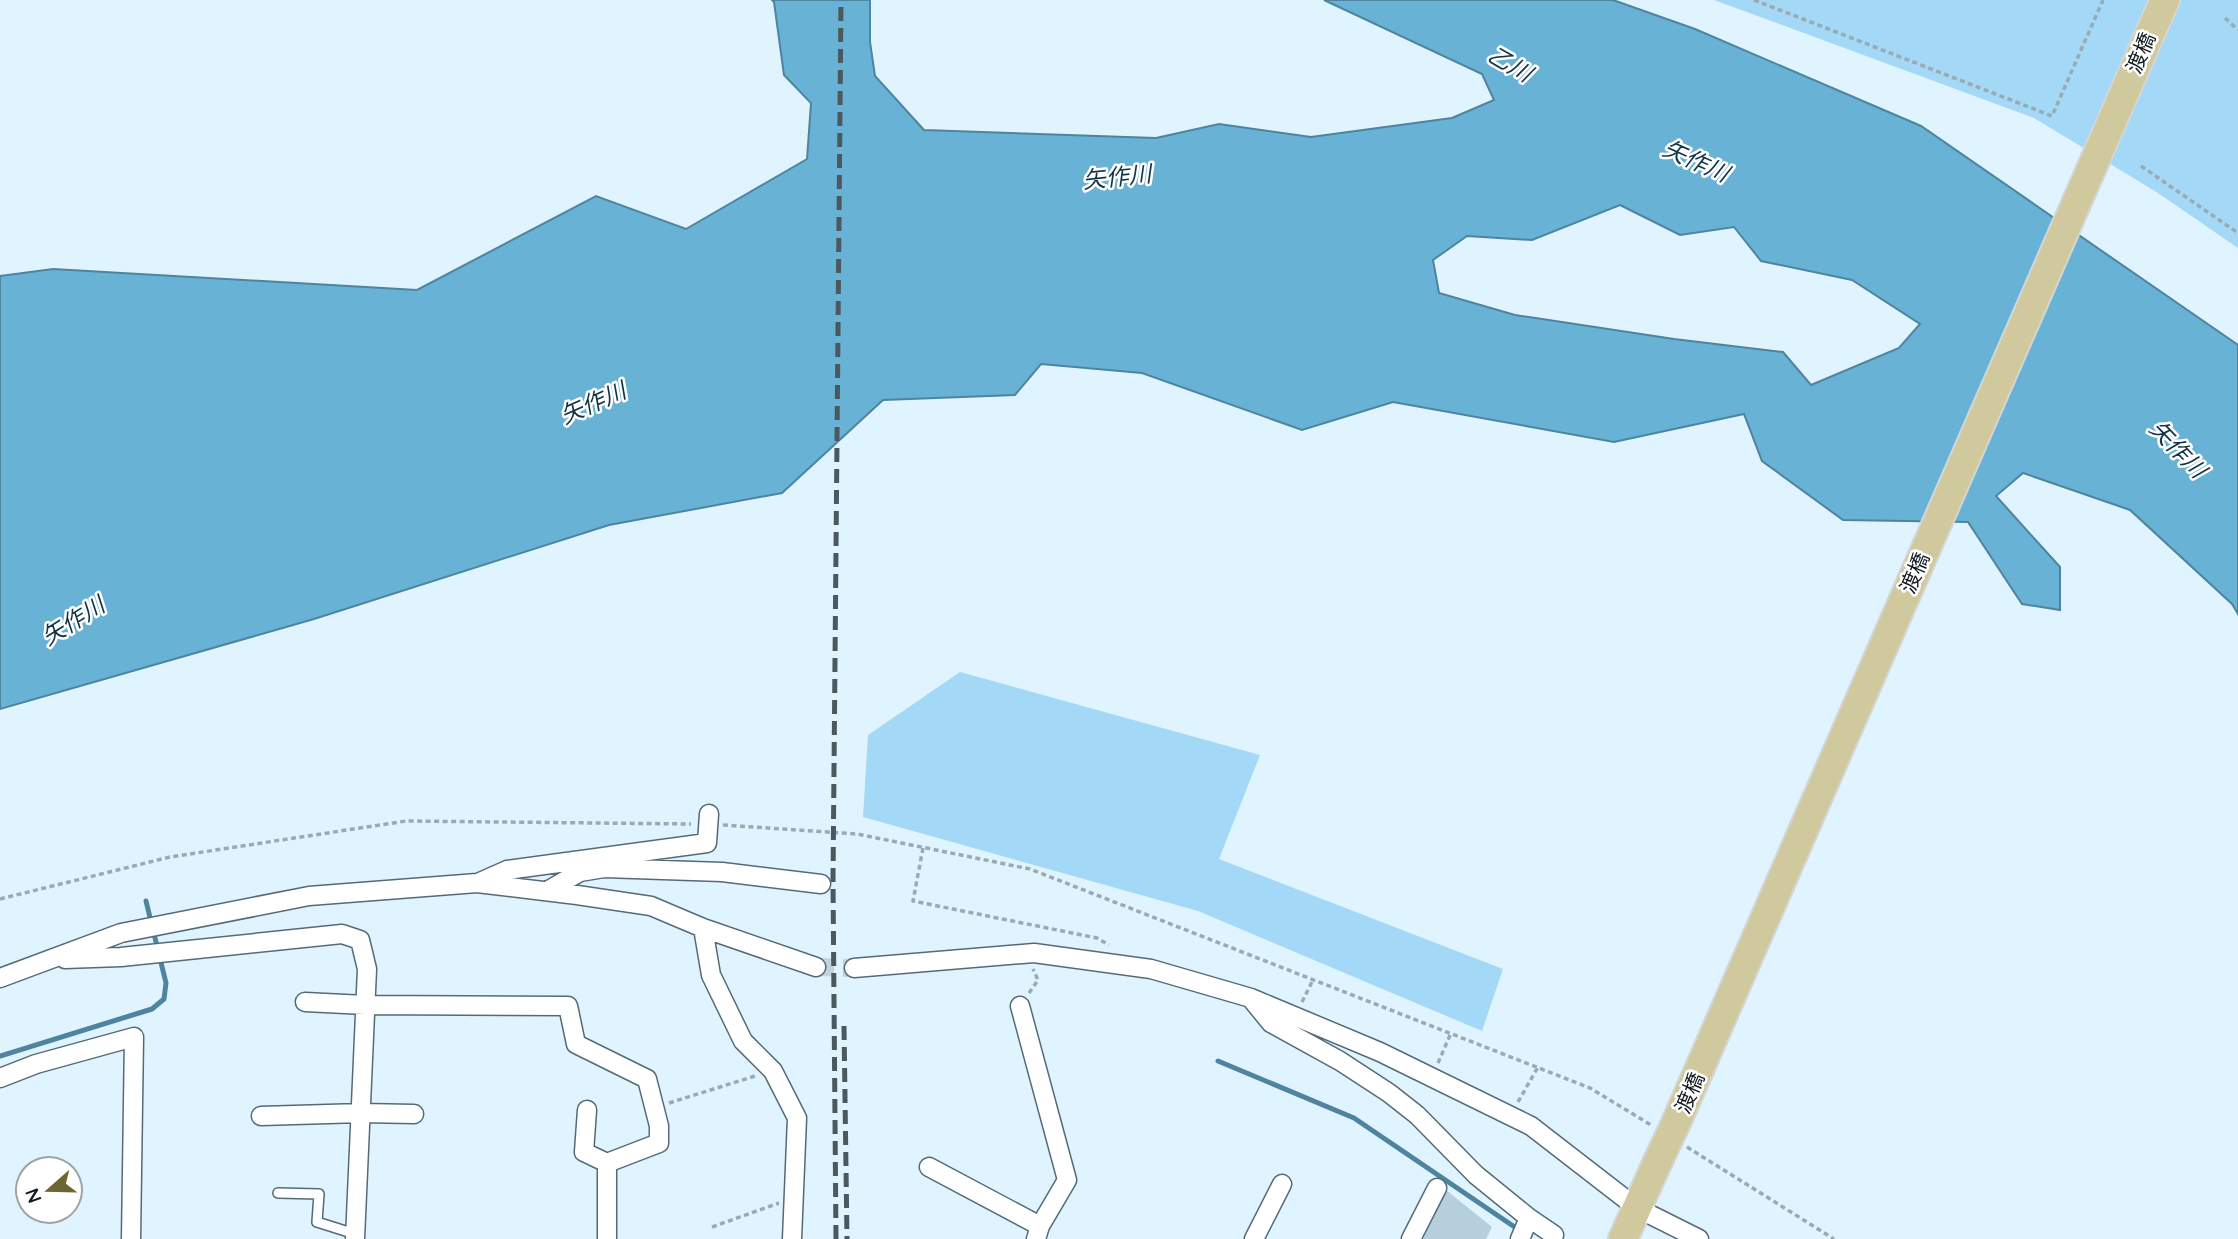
<svg xmlns="http://www.w3.org/2000/svg" width="2238" height="1239" font-family="Quicksand,'Noto Sans JP',sans-serif">
<style>
.green{fill:#a3d9f6}
.water{fill:#68b2d6;stroke:#4e849f;stroke-width:2;fill-rule:evenodd}
.lines{fill:none;stroke-linecap:round;stroke-linejoin:round}
.stream{stroke:#4e849f;stroke-width:5}
.building{fill:#b6cfdd}
.minor-tunnel{stroke:#c1d3dd;stroke-width:18;stroke-dasharray:18 9;stroke-linecap:butt}
.service-casing{stroke:#546b77;stroke-width:12}
.minor-casing{stroke:#546b77;stroke-width:21}
.primary-casing{stroke:#d4d6d6;stroke-width:32}
.path{stroke:#9aaab3;stroke-width:3.5;stroke-dasharray:5 3.5;stroke-linecap:butt}
.service{stroke:#fff;stroke-width:9}
.minor{stroke:#fff;stroke-width:18}
.primary{stroke:#cfc99d;stroke-width:28}
.rail{stroke:#4b585e;stroke-width:5;stroke-dasharray:14 7;stroke-linecap:butt}
.primary-bridge-casing{stroke:#d4d6d6;stroke-width:32;stroke-linecap:butt}
.primary-bridge{stroke:#cfc99d;stroke-width:28}
.labels{text-anchor:middle;stroke-width:5;stroke-linejoin:round;paint-order:stroke}
.street-label{font-size:21px;fill:#10191e;stroke:#fff}
.water-label{font-size:23px;font-style:italic;fill:#123444;stroke:#fff}
</style>
<rect width="100%" height="100%" fill="#e0f4ff"/>
<path class="green" d="M1714 0H2238V248L2158 193 2034 118Z
M960 672 1260 755 1219 859 1503 969 1482 1031 1198 911 863 817 868 735Z"/>
<path class="water" d="M772 0H870V42L875 76 924 130 1156 138 1219 124 1311 137 1452 118 1494 100 1482 74 1324 0H1613L1695 29 1921 126 2238 345V614L2232 604 2130 510 2023 473 1996 496 2060 567V610L2022 604 1968 522 1843 520 1762 461 1744 414 1614 442 1393 402 1302 430 1142 373 1041 364 1015 395 883 400 782 493 609 525 314 619 0 709V276L53 269 417 290 596 196 686 229 807 159 811 103 784 75 774 2ZM1620 205 1680 235 1734 227 1761 261 1852 280 1920 324 1899 348 1811 385 1783 352 1674 339 1515 315 1439 293 1433 260 1467 236 1532 240Z"/>
<g class="lines">
<path class="stream" d="M0 1056 152 1009 164 999 166 983 146 901
M1218 1061 1354 1118 1519 1230"/>
</g>
<path class="building" d="M1446 1190 1492 1227 1486 1239H1423Z"/>
<g class="lines">
<path class="minor-tunnel" d="M816 967 854 968"/>
<g class="service-casing">
<path id="service" d="M278 1193 319 1194 317 1222 355 1234"/>
</g>
<g class="minor-casing">
<path id="minor" d="M480 882 507 870 707 843 709 814
M547 891 580 872 604 868 722 872 821 884
M703 928 711 975 743 1041 773 1071 797 1118 792 1239
M65 959 121 957 342 934 360 940 367 969 355 1239
M854 968 1034 953 1151 969 1251 998 1380 1052 1531 1126 1637 1208 1699 1239
M0 978 121 933 309 896 477 883 577 895 651 906 703 928 816 967
M1253 1001 1271 1023 1340 1061 1389 1093 1417 1115 1476 1175 1529 1218 1554 1235
M305 1002 365 1005 568 1006 576 1044 647 1079 659 1126V1143L607 1163 584 1152 587 1110
M1020 1006 1067 1180 1040 1226 1036 1239
M0 1078 36 1064 134 1037 131 1239
M261 1116 361 1113 414 1114
M607 1163V1239
M929 1167 1040 1226
M1254 1239 1282 1184
M1411 1239 1437 1188
M1520 1239 1529 1218"/>
</g>
<g class="primary-casing">
<path id="primary" d="M2156 20 2165 0
M1623 1239 1658 1161"/>
</g>
<path class="path" d="M1754 0 2052 116 2103 0
M2225 18 2238 30
M2141 166 2238 233
M723 825 857 834 1030 869 1590 1088 1651 1125
M923 848 913 901 1097 938 1109 945
M0 899 170 857 406 821 691 824
M1029 993 1038 980 1033 969
M1302 1002 1313 980
M1438 1063 1451 1033
M1518 1102 1538 1067
M669 1103 755 1076
M1687 1147 1834 1239
M712 1227 779 1203"/>
<use href="#service" class="service"/>
<use href="#minor" class="minor"/>
<use href="#primary" class="primary"/>
<path class="rail" d="M844 1026 847 1239
M836 1239 833 880 841 0"/>
<g class="primary-bridge-casing">
<path id="primary-bridge" d="M1658 1161 1675 1125 2156 20"/>
</g>
<use href="#primary-bridge" class="primary-bridge"/>
</g>
<g class="labels">
<g class="street-label">
<text transform="translate(2141 53) rotate(-67)" y="7">渡橋</text>
<text transform="translate(1915 573) rotate(-67)" y="7">渡橋</text>
<text transform="translate(1690 1093) rotate(-67)" y="7">渡橋</text>
</g>
<g class="water-label">
<text transform="translate(1510 64) rotate(30)" y="8">乙川</text>
<text transform="translate(1696 161) rotate(24)" y="8">矢作川</text>
<text transform="translate(1117 177) rotate(-6)" y="8">矢作川</text>
<text transform="translate(593 403) rotate(-24)" y="8">矢作川</text>
<text transform="translate(2178 449) rotate(46)" y="8">矢作川</text>
<text transform="translate(73 621) rotate(-32)" y="8">矢作川</text>
</g>
</g>
<g transform="translate(49 1190) rotate(250)"><circle r="33" fill="#ffffff" stroke="#9fa3a5" stroke-width="2"/>
<path d="M0-5L12 26L0 18L-12 26Z" fill="#6d6632"/>
<text y="-10" font-size="19" font-weight="bold" text-anchor="middle" fill="#10191e">N</text>
</g>
</svg>
